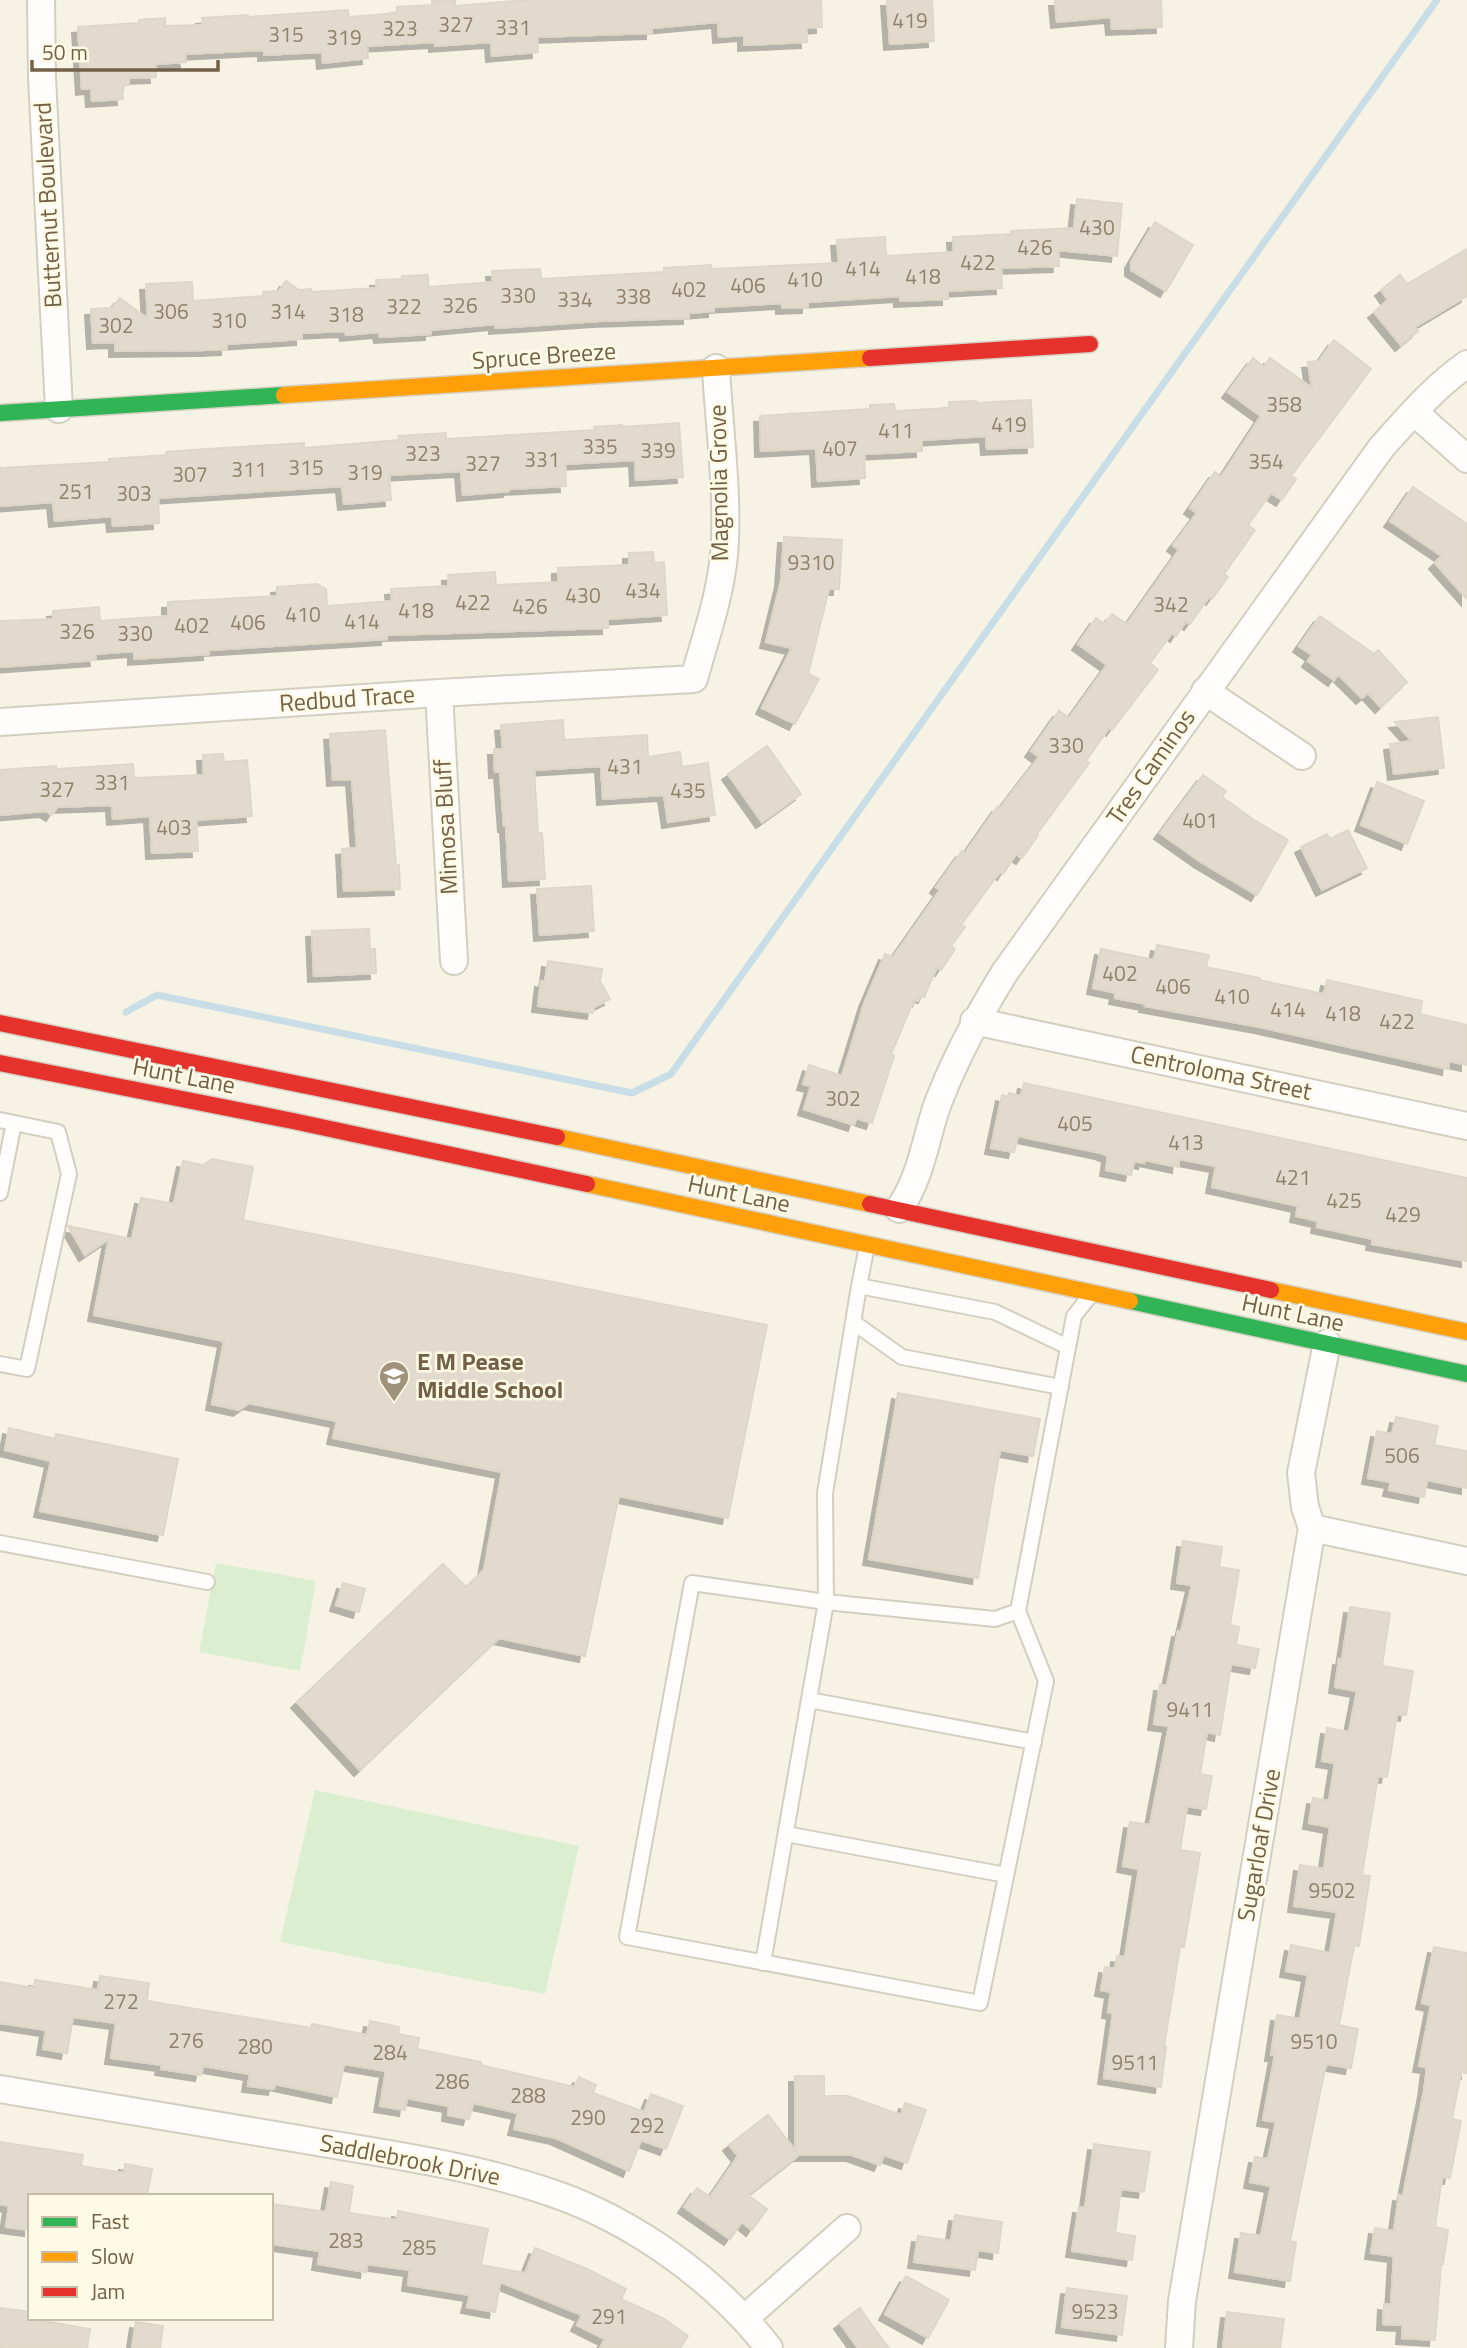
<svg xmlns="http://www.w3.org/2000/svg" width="1467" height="2348" font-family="'Titillium Web',sans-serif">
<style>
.green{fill:#dceed0}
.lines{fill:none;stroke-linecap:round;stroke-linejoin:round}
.stream{stroke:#c8dde5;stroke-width:7}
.building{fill:#e2dbcd;stroke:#ded7c8;stroke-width:2;filter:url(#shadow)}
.lane-casing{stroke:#d4cec1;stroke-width:18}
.street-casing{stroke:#d4cec1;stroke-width:30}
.fast-casing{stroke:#d6d0c2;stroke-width:19}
.slow-casing{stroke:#d6d0c2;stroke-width:19}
.jam-casing{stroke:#d6d0c2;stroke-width:19}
.lane{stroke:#fefdfb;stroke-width:14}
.street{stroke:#fefdfb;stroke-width:26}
.fast{stroke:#30b455;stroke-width:16}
.slow{stroke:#ff9f0a;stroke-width:16}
.jam{stroke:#e5322d;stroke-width:16}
.labels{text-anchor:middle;stroke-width:5;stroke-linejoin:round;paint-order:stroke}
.number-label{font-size:21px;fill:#90816b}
.street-label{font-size:24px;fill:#726047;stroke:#fffae5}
.poi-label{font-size:24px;font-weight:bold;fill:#726047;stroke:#fffae5;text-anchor:start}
</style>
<defs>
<filter id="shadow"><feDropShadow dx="-6" dy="6" stdDeviation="0" flood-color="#0004"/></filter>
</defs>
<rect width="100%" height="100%" fill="#f6f3e5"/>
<path class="green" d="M216 1563 316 1581 300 1671 199 1652Z
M315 1790 579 1846 545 1994 280 1942Z"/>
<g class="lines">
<path class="stream" d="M126 1012 157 995 632 1093 671 1074 1437 0"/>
</g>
<path class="building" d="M455 0V6L527 0H821L822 27 806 28 807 42 744 45V35L719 37 718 22 652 28V33L537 37 538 52 492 56 491 42 435 46V42L367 46 368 58 323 63 322 52 264 55V50L185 54 186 62 155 64 156 77 129 78V85L122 86 123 99 92 101 91 88 82 89 78 27 139 23V20L165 18V26L203 25 202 18 248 15V17L348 10 349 17 397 13V7L432 5V1Z
M887 0H932L934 41 890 44Z
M1055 0H1161L1162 27 1112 29 1111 17 1057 22Z
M1077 199 1122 204 1117 256 1058 250 1059 266 1001 268 1002 288 948 291V299L900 301V296L808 302V307L782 308V303L714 307V311L689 313V318L599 321 495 328V324L431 330V334L380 337 379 332 346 335 345 331 302 333V339L227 344V349L207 350 115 351V342L93 343 91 309 112 308 120 298 148 319 146 284 192 282 193 301 263 296V292L279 291 286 281 299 290 311 289V292L377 288 376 280 402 279V276L428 275V287L493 282 492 271 540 269 541 279 664 272V268L711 265V269L839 263 837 240 885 237 886 256 954 252 953 237 1011 234V231L1074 228Z
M1155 222 1193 245 1166 291 1131 270V262Z
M1467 249V296L1415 327 1418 331 1401 345 1374 312 1388 300 1381 290 1400 275 1407 284Z
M1334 340 1371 369 1291 476 1296 479 1282 500 1271 493 1248 525 1255 530 1224 574 1228 577 1212 599 1209 597 1190 624 1186 621 1176 636 1172 633 1150 663 1158 670 1112 730 1109 728 1086 761 1089 763 1037 834 1038 835 1022 858 1016 854 1003 874 1000 872 961 925 965 927 951 946 955 949 941 970 937 967 924 997 920 996 918 1001 914 1000 891 1054 894 1056 872 1123 856 1118 854 1125 804 1109 811 1086 803 1084 809 1065 842 1076 865 1001 885 954 893 957 940 890 936 887 962 851 965 853 998 806 1000 808 1039 757 1031 751 1059 711 1069 718 1107 665 1078 644 1096 618 1104 624 1112 614 1127 624 1179 550 1173 545 1197 513 1190 508 1215 472 1221 477 1261 416 1228 392 1253 358 1264 367 1270 358 1312 388 1308 362 1319 361Z
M1031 400 1033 447 987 449 986 436 922 440V451L864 454 865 478 818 481 816 448 761 451 760 416 870 409V405L894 404 895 411 949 408V402L976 401V403Z
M679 423 683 477 636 480 635 460 565 464 566 486 509 489V491L463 495 461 471 389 475 391 500 344 504 342 486 158 498 159 523 113 526 112 516 55 521 53 502 0 506V468L109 462V459L167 455 166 452 192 450 304 443V448L399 440 398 436 446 433V439L595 430 594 427 622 425V427Z
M1413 487 1467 524V599L1435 563 1442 556 1390 521Z
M784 537 842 540 839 589H829L808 674 819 679 795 724 762 708 792 648 766 642 781 581Z
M653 552 654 563 664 562 667 615 608 619V628L387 635V639L209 650V654L134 659V651L95 654 96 660 0 667V621L53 619V611L99 607 100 621 168 616V602L277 596V587L317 584 326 589 327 606 392 601 391 589 448 586V575L495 572 496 585 558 582V568L629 565V553Z
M1320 616 1374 654 1378 650 1407 682 1381 707 1368 693 1362 698 1338 674 1334 680 1308 661 1312 655 1299 646Z
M1438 717 1444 768 1394 774 1390 744 1412 741 1395 722Z
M563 720 564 740 647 735 648 757 680 752 682 767 708 763 715 815 668 822 664 795 603 799 601 766 534 770 538 833H542L545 879 509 881 506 826H504L500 772H495L494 749H503L501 725Z
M385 730 396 865H399L400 889 344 891 342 849 357 848 352 779 333 780 330 734Z
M767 746 801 794 762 822 728 774Z
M223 754 224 762 247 760 252 816 196 820 198 851 152 853 150 816 113 819 112 805 57 807 52 815 45 811 0 815V770L56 766 57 769 133 764 134 778 204 775 203 755Z
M1203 775 1226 791 1222 797 1254 820 1288 840 1257 895 1201 862 1160 833Z
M1377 782 1424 801 1407 844 1361 825Z
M1348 830 1367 868 1322 890 1301 847 1327 834 1330 839Z
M591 886 594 931 540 935 537 889Z
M369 929 370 949H375L376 973 314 976 312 931Z
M1157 945 1209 955 1206 967 1260 978V980L1324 994 1327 980 1422 1001 1420 1014 1467 1025V1065L1449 1061 1448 1069 1260 1027 1145 1006 1146 1004 1115 998 1116 993 1093 988 1101 949 1154 960Z
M548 961 602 969 600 981 610 999 594 1007 593 1013 538 1006 541 981 545 982Z
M1024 1083 1467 1178V1261L1372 1244 1373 1239 1317 1227 1318 1221 1296 1216 1298 1206 1212 1187 1216 1166 1179 1159 1178 1167 1145 1160 1144 1163 1134 1161 1131 1175 1106 1170 1108 1156 1101 1153 1018 1136 1014 1152 991 1148 1002 1095 1008 1097 1009 1093 1021 1096Z
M212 1159 253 1167 243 1220 767 1325 728 1518 619 1496 585 1656 499 1638 360 1770 297 1702 443 1564 466 1587 484 1570 502 1472 333 1438 337 1421 249 1403 239 1410 212 1404 224 1341 94 1315 109 1239 85 1255 68 1226 132 1239 141 1198 174 1204 183 1161 203 1165Z
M898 1393 1040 1419 1033 1456 1000 1450 978 1578 869 1559Z
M1396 1417 1438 1426 1434 1445 1467 1451V1488L1427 1480 1424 1497 1389 1490 1391 1482 1368 1478 1377 1431 1392 1434Z
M9 1428 55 1439 56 1434 178 1459 163 1535 40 1511 51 1461 5 1450Z
M1183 1541 1222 1547 1219 1567 1239 1570 1230 1625 1239 1627 1236 1645 1259 1649 1255 1668 1231 1664 1220 1735 1207 1732 1200 1774 1212 1776 1206 1809 1187 1806 1180 1850 1200 1853 1184 1947H1180L1164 2047H1166L1161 2087 1104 2078 1113 2013 1108 2012 1111 1992 1101 1990 1105 1967 1115 1969 1117 1956 1125 1957 1139 1869 1123 1866 1130 1822 1150 1825 1169 1726 1154 1724 1160 1685 1167 1686 1178 1631 1181 1632 1192 1585 1177 1583Z
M343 1583 365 1589 359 1612 336 1605Z
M1350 1607 1390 1613 1382 1666 1413 1671 1406 1715 1397 1714 1387 1777 1378 1776 1362 1875 1370 1876 1359 1946 1354 1945 1339 2025 1358 2029 1351 2068 1326 2064 1290 2241 1296 2242 1290 2281 1235 2272 1241 2233 1261 2236 1271 2186 1250 2182 1255 2157 1268 2159 1276 2122 1263 2120 1275 2055H1271L1277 2015 1300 2019 1308 1975 1286 1971 1291 1945 1330 1953 1337 1912 1294 1906 1300 1865 1324 1869 1330 1827 1309 1823 1313 1798 1329 1801 1335 1763 1322 1761 1327 1728 1349 1732 1357 1691 1335 1687 1339 1659 1342 1660Z
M1434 1947 1467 1953V2073L1461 2072 1452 2119 1461 2121 1450 2178 1442 2177 1435 2227 1448 2230 1443 2264H1441L1435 2340 1402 2338 1403 2325 1383 2324 1384 2304 1391 2305 1394 2256 1371 2253 1375 2228 1394 2231 1399 2195 1403 2196 1424 2091 1427 2067 1419 2066 1431 2005 1422 2003Z
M100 1976 149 1983 147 2001 311 2028 312 2024 367 2035 370 2021 399 2027 398 2034 419 2038 417 2049 481 2062V2065L574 2087 579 2077 596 2085 593 2093 644 2112 651 2094 683 2106 666 2149 641 2140 629 2171 556 2138 514 2129 518 2113 473 2103 469 2119 448 2115 449 2106 407 2098 405 2110 380 2106 386 2071 344 2064 337 2097 275 2084 274 2089 248 2086 250 2074 203 2066 201 2075 161 2069 162 2065 111 2058 116 2023 73 2017 67 2053 43 2049 46 2030 0 2023V1982L34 1988 35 1980 98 1990Z
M795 2076H824V2096H848L901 2115 905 2103 926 2110 907 2163 884 2155 880 2165 852 2155H799L748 2195 767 2209 752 2230 742 2222 730 2239 684 2207 697 2188 710 2197 738 2156 729 2145 768 2115 795 2150Z
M0 2142 83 2155 81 2166 124 2173 125 2164 152 2169 147 2196H30V2230L6 2227 9 2206 0 2204Z
M1094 2144 1150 2152 1144 2192 1121 2189 1115 2233 1135 2236 1132 2260 1072 2251 1079 2207 1085 2208Z
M331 2182 353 2186 349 2213 397 2220 398 2211 488 2229 481 2265 525 2273 535 2248 587 2269 626 2289 621 2299 663 2318 688 2336 680 2348H600L605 2339 577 2325 582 2315 500 2282 495 2312 467 2307 470 2295 408 2285 410 2270 367 2264 366 2272 318 2264 320 2251 271 2244V2204L326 2212Z
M955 2215 1002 2222 998 2253 978 2250 975 2270 914 2262 918 2236 951 2241Z
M906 2276 949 2300 928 2338 885 2314Z
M1067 2288 1127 2296 1122 2335 1062 2327Z
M0 2308 30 2312V2318H38V2320L90 2329 87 2348H0Z
M860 2308 871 2324 889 2348H858L840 2323Z
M1227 2312 1284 2319 1280 2348H1223Z
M136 2322 163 2326 160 2348H132Z"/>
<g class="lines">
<g class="lane-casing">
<path id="lane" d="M0 1120 58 1132 69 1174 27 1369 0 1364
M0 1193 14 1123
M867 1246 859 1286 825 1493 826 1602 995 1619 1018 1611 1074 1316 1090 1296
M859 1286 995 1312 1068 1347
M853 1322 902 1357 1061 1387
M0 1543 207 1582
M809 1700 1034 1742
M786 1834 1006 1875
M763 1963 826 1602 692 1583 627 1937 980 2003 1046 1681 1018 1611"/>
</g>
<g class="street-casing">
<path id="street" d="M41 0 42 78 59 409
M1414 412 1467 459
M1205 691 1302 756
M439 693 454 961
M0 722 439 693 694 679C705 639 720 597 724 555 729 497 719 427 716 368
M974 1021 1467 1126
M899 1209C922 1176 925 1139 938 1103 956 1056 979 1014 1005 972L1381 448C1408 418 1434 387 1467 364
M1312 1528 1467 1561
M0 2089C98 2105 195 2122 293 2138 379 2153 468 2164 552 2193 634 2221 716 2280 769 2348
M745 2318 847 2228
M1179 2348 1182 2301 1312 1528 1305 1507 1301 1473 1327 1343"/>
</g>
<g class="fast-casing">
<path id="fast" d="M0 413 284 395
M1130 1301 1467 1374"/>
</g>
<g class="slow-casing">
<path id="slow" d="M284 395 870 358
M557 1137 870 1204
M587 1184 1130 1301
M1271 1290 1467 1332"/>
</g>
<g class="jam-casing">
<path id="jam" d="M870 358 1090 344
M0 1023 557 1137
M0 1063 293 1121 587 1184
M870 1204 1271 1290"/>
</g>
<use href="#lane" class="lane"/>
<use href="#street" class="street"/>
<use href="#fast" class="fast"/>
<use href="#slow" class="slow"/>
<use href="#jam" class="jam"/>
</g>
<defs>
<g id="school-pin" transform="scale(1.575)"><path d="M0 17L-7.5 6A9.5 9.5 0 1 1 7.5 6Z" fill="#a0937e" stroke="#fffae5"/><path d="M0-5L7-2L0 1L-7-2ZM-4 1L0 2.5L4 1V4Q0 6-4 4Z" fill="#fff"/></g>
</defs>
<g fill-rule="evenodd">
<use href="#school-pin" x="394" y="1376"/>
</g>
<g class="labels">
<g class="number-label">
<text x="910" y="28">419</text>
<text x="456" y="32">327</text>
<text x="513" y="35">331</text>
<text x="400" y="36">323</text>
<text x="286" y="42">315</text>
<text x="344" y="45">319</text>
<text x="1097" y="235">430</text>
<text x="1035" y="255">426</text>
<text x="978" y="270">422</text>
<text x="863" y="276">414</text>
<text x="923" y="284">418</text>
<text x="805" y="287">410</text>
<text x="748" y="293">406</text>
<text x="689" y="297">402</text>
<text x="518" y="303">330</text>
<text x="633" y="304">338</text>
<text x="575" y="307">334</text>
<text x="460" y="313">326</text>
<text x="404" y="314">322</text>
<text x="171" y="319">306</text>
<text x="288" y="319">314</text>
<text x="346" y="322">318</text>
<text x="229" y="328">310</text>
<text x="116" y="333">302</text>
<text x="1284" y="412">358</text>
<text x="1009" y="432">419</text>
<text x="896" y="438">411</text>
<text x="600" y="454">335</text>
<text x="840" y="456">407</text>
<text x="658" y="458">339</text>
<text x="423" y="461">323</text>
<text x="542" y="467">331</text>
<text x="1266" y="469">354</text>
<text x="483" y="471">327</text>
<text x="306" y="475">315</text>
<text x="249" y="477">311</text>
<text x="365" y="480">319</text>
<text x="190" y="482">307</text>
<text x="76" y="499">251</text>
<text x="134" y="501">303</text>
<text x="811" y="570">9310</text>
<text x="643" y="598">434</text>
<text x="583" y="603">430</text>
<text x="473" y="610">422</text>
<text x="1171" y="612">342</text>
<text x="530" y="614">426</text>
<text x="416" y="618">418</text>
<text x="303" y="622">410</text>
<text x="362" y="629">414</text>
<text x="248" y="630">406</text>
<text x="192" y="633">402</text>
<text x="77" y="639">326</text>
<text x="135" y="641">330</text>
<text x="1066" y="753">330</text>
<text x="625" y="774">431</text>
<text x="112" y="790">331</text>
<text x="57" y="797">327</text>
<text x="688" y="798">435</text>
<text x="1200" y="828">401</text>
<text x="174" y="835">403</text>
<text x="1120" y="981">402</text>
<text x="1173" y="994">406</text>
<text x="1232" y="1004">410</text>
<text x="1288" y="1017">414</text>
<text x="1343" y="1021">418</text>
<text x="1397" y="1029">422</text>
<text x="843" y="1106">302</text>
<text x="1075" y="1131">405</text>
<text x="1186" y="1150">413</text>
<text x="1293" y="1185">421</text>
<text x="1344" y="1208">425</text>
<text x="1403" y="1222">429</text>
<text x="1402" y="1463">506</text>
<text x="1190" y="1717">9411</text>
<text x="1332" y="1898">9502</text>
<text x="121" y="2009">272</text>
<text x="186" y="2048">276</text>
<text x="1314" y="2049">9510</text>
<text x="255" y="2054">280</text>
<text x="390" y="2060">284</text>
<text x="1135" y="2070">9511</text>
<text x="452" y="2089">286</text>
<text x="528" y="2103">288</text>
<text x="588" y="2125">290</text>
<text x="647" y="2133">292</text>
<text x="346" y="2248">283</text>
<text x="419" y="2255">285</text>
<text x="1095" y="2319">9523</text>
<text x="609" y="2324">291</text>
</g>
<g class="street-label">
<text transform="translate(48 205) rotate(-93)" y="8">Butternut Boulevard</text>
<text transform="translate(544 356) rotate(-4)" y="8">Spruce Breeze</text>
<text transform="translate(719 483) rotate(-91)" y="8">Magnolia Grove</text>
<text transform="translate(347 699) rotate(-4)" y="8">Redbud Trace</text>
<text transform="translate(1151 767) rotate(-55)" y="8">Tres Caminos</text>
<text transform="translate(446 827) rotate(-93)" y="8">Mimosa Bluff</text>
<text transform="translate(1221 1073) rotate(12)" y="8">Centroloma Street</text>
<text transform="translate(184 1076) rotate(11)" y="8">Hunt Lane</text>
<text transform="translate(739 1194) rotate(12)" y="8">Hunt Lane</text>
<text transform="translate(1293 1313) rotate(12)" y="8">Hunt Lane</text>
<text transform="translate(1259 1845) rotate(-80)" y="8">Sugarloaf Drive</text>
<text transform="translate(410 2160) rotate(11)" y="8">Saddlebrook Drive</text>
</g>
<g class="poi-label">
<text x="417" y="1370">E M Pease<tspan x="417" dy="28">Middle School</tspan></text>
</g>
</g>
<rect x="28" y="2194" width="245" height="126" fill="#fffae5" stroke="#c7bca6" stroke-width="2"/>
<rect x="42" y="2217" width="35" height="10" fill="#30b455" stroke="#c7bca6" stroke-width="2"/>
<text x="91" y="2229" font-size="21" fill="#726047">Fast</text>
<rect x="42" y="2252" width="35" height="10" fill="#ff9f0a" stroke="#c7bca6" stroke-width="2"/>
<text x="91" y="2264" font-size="21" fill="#726047">Slow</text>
<rect x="42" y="2287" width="35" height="10" fill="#e5322d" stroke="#c7bca6" stroke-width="2"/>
<text x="91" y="2299" font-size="21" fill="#726047">Jam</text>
<path d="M32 60v10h186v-10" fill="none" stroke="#726047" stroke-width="3.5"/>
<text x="42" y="60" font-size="21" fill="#726047" stroke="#fffae5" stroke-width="5" paint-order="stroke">50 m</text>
</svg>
